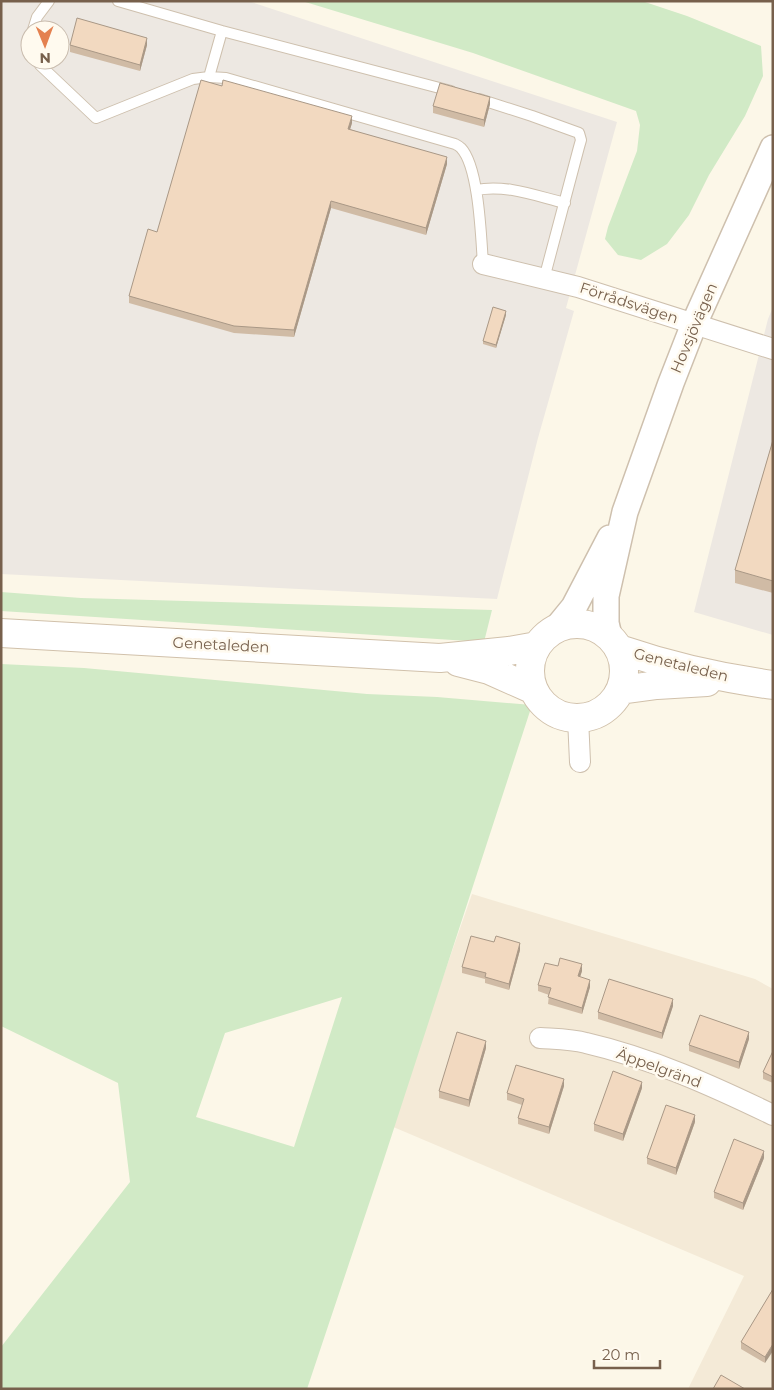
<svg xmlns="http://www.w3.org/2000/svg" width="774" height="1390" font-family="Montserrat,sans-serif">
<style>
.residential{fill:#f4ead7}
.industrial{fill:#ede8e2;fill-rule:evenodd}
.green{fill:#d1eac6;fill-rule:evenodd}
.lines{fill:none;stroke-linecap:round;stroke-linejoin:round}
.service-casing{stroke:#cec0ae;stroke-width:12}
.minor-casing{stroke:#cec0ae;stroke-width:22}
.tertiary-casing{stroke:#cec0ae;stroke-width:28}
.secondary-casing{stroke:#d1c1ab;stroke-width:30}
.service{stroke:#fff;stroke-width:10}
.minor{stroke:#fff;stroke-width:20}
.tertiary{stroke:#fff;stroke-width:25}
.secondary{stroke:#fff;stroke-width:28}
.wall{fill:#d0bba5}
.shaded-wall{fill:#a99886}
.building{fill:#f2d9c0;stroke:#a99886}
.labels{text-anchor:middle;stroke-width:5;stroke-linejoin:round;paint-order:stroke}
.street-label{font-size:15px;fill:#77604c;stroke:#fffaef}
</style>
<rect width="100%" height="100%" fill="#fcf7e8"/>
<path class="residential" d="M472 894 755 979 773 989V1389H688L744 1276 391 1126Z"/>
<path class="industrial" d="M1 1H248L617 122 566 308 574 311 538 438 497 599 1 574ZM30 30H60V60H30Z
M773 307V635L694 612 768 319Z"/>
<path class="green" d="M302 1H642L687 16 761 46 763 76 745 116 709 175 689 215 667 244 641 260 618 255 605 239 608 227 637 151 640 125 636 111 473 53Z
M1 592 81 598 492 610 484 642 1 611Z
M1 664 84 668 367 694 437 697 532 705 384 1159 307 1389H1V1347L130 1182 118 1083 1 1026ZM342 997 294 1147 196 1117 225 1033Z"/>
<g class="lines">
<g class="service-casing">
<path id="service" d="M118 1 222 31 451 91
M33 30 37 17 49 1
M37 60 40 65 96 118 193 79 209 77 226 78 455 144C457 145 460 147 461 148 479 167 481 237 483 264
M209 77 222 31
M479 99 532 116 579 133 581 140 579 147 544 279
M476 190C506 184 536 196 565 203"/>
</g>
<g class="minor-casing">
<path id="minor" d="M483 264 578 287 773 349
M578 718 580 762
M540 1038C555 1039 572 1039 586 1043 651 1058 713 1086 773 1115"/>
</g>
<g class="tertiary-casing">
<path id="tertiary" d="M556 629 574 607 610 538
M609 636 606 623V596L625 512 671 383 694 324 773 148"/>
</g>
<g class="secondary-casing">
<path id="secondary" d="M530 671a47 47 0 1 1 94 0a47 47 0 1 1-94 0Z
M1 633 440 658 509 651 537 646
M619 649C669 666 721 678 773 685
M458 662 489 670 534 690
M620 690 657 685 707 682"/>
</g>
<use href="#service" class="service"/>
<use href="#minor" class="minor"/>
<use href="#tertiary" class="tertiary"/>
<use href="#secondary" class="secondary"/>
</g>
<path class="wall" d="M70 45H147L140 71 70 52Z
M490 104 484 127 433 113V106Z
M352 123 350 129 447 164 426 235 331 208 294 337 234 333 129 303V296L157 232Z
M506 315 496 348 483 344V341Z
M773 440V593L735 583V570Z
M520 950 509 990 485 983V979L462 973V967Z
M558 966 582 971 580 977 590 987 582 1014 548 1004 549 995 538 991V985Z
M673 1006 662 1039 598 1019V1012Z
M749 1039 739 1069 689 1051V1045Z
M486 1048 469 1107 439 1098V1091Z
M773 1051V1083L763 1079V1072Z
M564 1086 549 1134 518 1124V1118L522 1105 507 1100V1093Z
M642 1088 623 1141 594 1131V1124Z
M695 1122 676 1175 647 1164V1158Z
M764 1158 743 1210 714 1198V1192Z
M773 1289 765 1363 741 1349V1342Z"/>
<path class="shaded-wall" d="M147 38V45L140 71V65Z
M490 97V104L484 127V120Z
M352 116V123L348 136V129Z
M447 157V164L426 235V228Z
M331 201V208L294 337V330Z
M506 311V315L496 348V345Z
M520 943V950L509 990V984Z
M582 964V971L578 983V976Z
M590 980V987L582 1014V1008Z
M673 999V1006L662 1039V1033Z
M749 1032V1039L739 1069V1062Z
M486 1041V1048L469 1107V1100Z
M564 1079V1086L549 1134V1127Z
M642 1082V1088L623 1141V1134Z
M695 1115V1122L676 1175V1168Z
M764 1151V1158L743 1210V1203Z
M773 1344V1351L765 1363V1357Z"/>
<path class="building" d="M77 18 147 38 140 65 70 45Z
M201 80 222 86 223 80 352 116 348 129 447 157 426 228 331 201 294 330 234 326 129 296 148 229 157 232Z
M440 83 490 97 484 120 433 106Z
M493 307 506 311 496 345 483 341Z
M773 440V581L735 570Z
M471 936 494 942 496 936 520 943 509 984 485 977 486 973 462 967Z
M560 958 582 964 578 976 590 980 582 1008 548 997 551 988 538 985 545 963 558 966Z
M609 979 673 999 662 1033 598 1012Z
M700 1015 749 1032 739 1062 689 1045Z
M457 1032 486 1041 469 1100 439 1091Z
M773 1051V1077L763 1072Z
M516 1065 564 1079 549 1127 518 1118 524 1099 507 1093Z
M613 1071 642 1082 623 1134 594 1124Z
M666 1105 695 1115 676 1168 647 1158Z
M734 1139 764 1151 743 1203 714 1192Z
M773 1289V1344L765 1357 741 1342Z
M721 1375 745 1389H713Z"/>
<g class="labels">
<g class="street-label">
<text transform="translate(629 303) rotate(18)" y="5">Förrådsvägen</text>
<text transform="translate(694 328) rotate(-67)" y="5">Hovsjövägen</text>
<text transform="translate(221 645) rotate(3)" y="5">Genetaleden</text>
<text transform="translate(681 665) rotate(14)" y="5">Genetaleden</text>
<text transform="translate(659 1068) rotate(20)" y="5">Äppelgränd</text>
</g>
</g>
<rect width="774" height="1390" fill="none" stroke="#77604c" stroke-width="5"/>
<g transform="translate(45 45) rotate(179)"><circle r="24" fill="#fffaef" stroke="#c9bcae"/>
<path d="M0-4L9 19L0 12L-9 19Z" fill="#e48150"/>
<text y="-8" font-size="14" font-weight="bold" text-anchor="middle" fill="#77604c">N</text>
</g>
<path d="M594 1360v8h66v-8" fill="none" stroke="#77604c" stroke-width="2.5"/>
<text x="602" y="1360" font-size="15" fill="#77604c" stroke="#fffaef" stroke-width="4" paint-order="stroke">20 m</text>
</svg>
